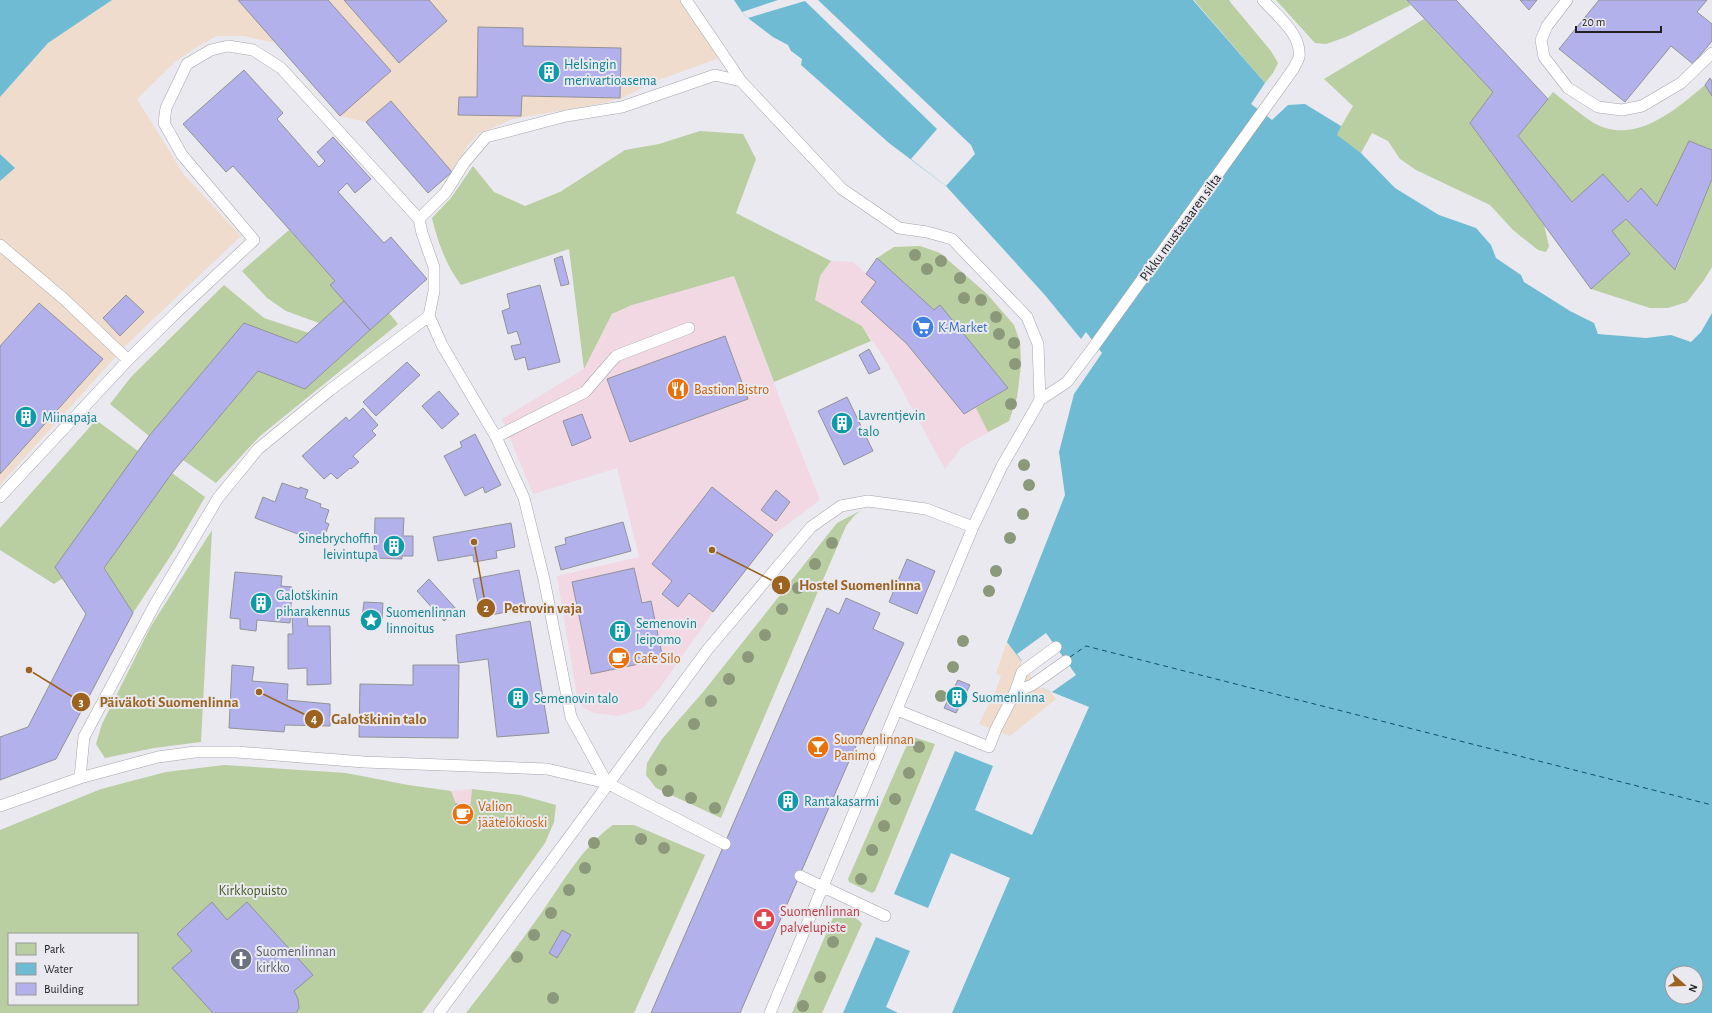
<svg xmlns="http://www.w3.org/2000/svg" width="1712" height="1013" font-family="'Alegreya Sans',sans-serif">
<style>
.commercial{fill:#f1d8e2}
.industrial{fill:#efdccc}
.green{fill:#b9cea1;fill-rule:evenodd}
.water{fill:#6ebbd3;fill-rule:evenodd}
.pier{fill:#e9e9ef}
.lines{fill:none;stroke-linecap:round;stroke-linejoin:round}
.ferry{stroke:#105263;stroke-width:1;stroke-dasharray:5 4;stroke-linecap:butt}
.building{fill:#b3b1ec;stroke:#929297}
.service-casing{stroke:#a6a6ab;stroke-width:12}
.service{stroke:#fff;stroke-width:11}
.tree{fill:#8c987a}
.labels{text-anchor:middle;stroke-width:4;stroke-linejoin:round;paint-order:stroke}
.culture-label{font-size:14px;fill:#0d838f;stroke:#e9e9ef;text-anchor:start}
.street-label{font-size:14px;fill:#202022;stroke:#e9e9ef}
.shop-label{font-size:14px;fill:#366cbe;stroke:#e9e9ef;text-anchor:start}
.food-label{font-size:14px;fill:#c56008;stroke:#e9e9ef;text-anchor:start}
.park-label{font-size:14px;fill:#3f561a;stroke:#e9e9ef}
.health-label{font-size:14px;fill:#be3a42;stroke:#e9e9ef;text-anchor:start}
.worship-label{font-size:14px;fill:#5b616d;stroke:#e9e9ef;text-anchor:start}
.leader{fill:none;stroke:#9c6320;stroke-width:1.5}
.callout-dot{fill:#9c6320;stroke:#e9e9ef;stroke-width:1.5}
.mark-label{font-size:12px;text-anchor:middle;font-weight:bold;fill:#fff}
.callout-label{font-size:15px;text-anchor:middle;font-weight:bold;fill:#9c6320;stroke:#e9e9ef;stroke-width:4;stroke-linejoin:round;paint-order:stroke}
</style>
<rect width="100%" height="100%" fill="#e9e9ef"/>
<path class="commercial" d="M920 246 940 253 987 294 1014 325 1020 342 1021 365 1017 397 1009 421 962 447 945 469 887 362 862 326 815 300 820 276 831 261 853 262 866 274 877 258 894 247Z
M734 276 782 405 820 500 773 535 713 612 662 685 643 708 618 716 594 713 584 708 578 702 557 576 639 557 617 468 533 494 502 419 584 369 612 315 632 305Z
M472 789 474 827 449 825 451 791Z"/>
<path class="industrial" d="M112 0H681L719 58 656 81 622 98 604 103 513 119 480 133 468 145 452 172 428 193 366 122 340 116 276 43 244 36H217L200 45 176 61 137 99 184 175 241 236 127 344 0 485V181L15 168 0 154V97L48 43Z
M1007 642 1056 699 1010 736 979 724 996 690 1001 676 996 673Z"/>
<path class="green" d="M1194 0H1229L1231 3 1271 51 1278 63 1273 73 1265 83Z
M1276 0H1407L1411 5 1346 37 1326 44 1315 43Z
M1424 19 1493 92 1470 123 1544 225 1549 246 1546 252 1538 250 1513 230 1490 205 1416 170 1400 159 1388 141 1372 133 1361 153 1336 135 1353 106 1324 79Z
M1705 85 1712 96V150L1689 141 1657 206 1641 188 1628 202 1603 175 1572 202 1518 136 1553 92C1566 102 1579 113 1592 122 1634 147 1675 110 1705 85Z
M700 131 743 134 756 159 736 213 831 261 820 276 815 300 862 326 871 341 774 382 734 276 632 305 612 314 584 369 569 249 461 285C446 265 438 243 432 218L451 198 473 166 494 192 525 206 560 192 625 150 659 144Z
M1712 179V267L1704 280 1687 302 1668 308H1650L1591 289 1630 254 1612 231 1626 219 1676 270Z
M289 230 335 281 344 301 319 323 286 311 267 298 242 271Z
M920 246 940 253 987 294 1014 325 1020 342 1021 365 1017 397 1009 421 988 432 976 408 1008 388 940 306 934 310 877 258 894 247Z
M224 285 264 318 309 333 297 343 244 323 149 436 110 404 131 377Z
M389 313 398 324 260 436 216 483 183 460 258 371 305 389Z
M96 420 138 451 63 578 54 584 0 550V528Z
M172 473 205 497 175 549 133 613 104 568Z
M860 511 854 516 846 526 721 818 656 788 646 775 647 763 662 739 704 691 837 523Z
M212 530 201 742 154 748 105 758 96 744 102 724 151 626Z
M913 737 935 744 875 891 872 893 849 882 848 879 910 738Z
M224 765 346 773 408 785 451 791 456 804 455 822 469 823 472 789 520 795 556 805 554 822 545 843 466 954 422 1013H0V830L101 789 166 772ZM9 934H137V1004H9Z
M613 825H634L705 855 634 1013H466C492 980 517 947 542 912 563 882 583 846 613 825Z
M836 913C844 912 857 917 862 924L822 1013H792L832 920Z"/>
<path class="water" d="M0 0H112L48 43 0 97Z
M734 0H1193L1265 83 1251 104 1272 120 1288 105 1305 104 1341 126 1337 135 1361 153 1395 188 1439 215 1476 228 1491 245 1496 258 1521 275 1524 282 1570 311 1594 323 1598 334 1646 338 1671 335 1691 342 1701 332 1712 313V1013H952L1010 878 951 853 928 908 894 894 955 751 993 766 975 810 1032 835 1089 707 1042 688 1007 642 1065 495 1059 452 1074 394 1102 353 1086 332 1081 339 1044 294 946 186 889 143 801 65 802 59 791 51 788 45 773 37 748 18 742 12ZM1672 973H1696V997H1672Z
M0 154 15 168 0 181Z
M876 937 910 951 886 1007 898 1013H843Z"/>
<path class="pier" d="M778 0H818L971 145 975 154 946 186 911 159 937 129 805 1 748 18 742 12Z
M1046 633 1076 675 1052 692 1042 688 1040 689 1021 663 1022 661 1017 654Z"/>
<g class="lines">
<path class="ferry" d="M1070 657 1086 646 1712 805"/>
</g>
<path class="building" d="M238 0H328L391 71 340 116Z
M344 0H429L447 21 399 63Z
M1407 0H1456L1548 99 1518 136 1572 202 1603 174 1628 202 1641 188 1657 206 1689 141 1712 150V179L1675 270 1626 219 1612 231 1630 254 1591 289 1470 123 1493 92Z
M1520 0H1537L1529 10Z
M1599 0H1707L1697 12 1712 24V41L1693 64 1671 46 1625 102 1559 49Z
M478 27 523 28V46L621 48 620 98 522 96 521 116 458 115 459 97H477Z
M244 70 283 113 277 119 319 167 325 161 317 152 333 137 371 179 355 193 347 183 338 192 384 243 391 237 427 279 370 330 330 285 335 281 233 166 226 172 183 124Z
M1710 78 1712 81V96L1705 85Z
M391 101 452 172 428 193 366 122Z
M562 256 569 284 561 286 554 259Z
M877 258 934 310 940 305 1008 388 964 414 907 344 861 302 876 282 866 274Z
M540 285 560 362 528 370 525 357 515 360 511 346 521 344 517 331 508 334 502 311 510 308 507 294Z
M126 295 144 312 120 336 103 318Z
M344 301 370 330 305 389 258 371 172 473 104 568 133 613 56 759 0 780V737L28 727 86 614 55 567 149 436 244 323 297 343Z
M39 303 103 359 0 474V346Z
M725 336 748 399 630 442 607 379Z
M869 349 880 369 869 374 859 355Z
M407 362 420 375 376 416 363 402Z
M439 391 459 414 442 429 422 406Z
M847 397 873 451 844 465 818 411Z
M363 408 378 425 372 431 376 435 353 456 359 462 351 469 350 468 337 479 331 473 324 479 302 456 346 417 349 421Z
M582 414 591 438 572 446 563 421Z
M475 434 501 485 485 493 483 487 465 496 444 456 462 447 460 442Z
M282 483 300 489V487L308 490 305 498 321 504 320 507 329 510 325 522 329 524 322 543 255 518 263 497 275 502Z
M712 487 773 535 713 612 689 593 678 607 662 594 672 581 652 564Z
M776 490 790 502 776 521 761 510Z
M375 518H404L403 536H413V556H402V559L374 558Z
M623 522 631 551 561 570 555 547 566 544 565 538Z
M511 523 515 547 496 551 497 558 474 562 473 555 438 561 433 537Z
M907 559 935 571 917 614 889 602Z
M634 568 642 603 651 601 663 659 591 674 572 582Z
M519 570 526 608 481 617 473 579Z
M235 572 282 576 281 586 292 587 290 623 257 620 256 631 240 629V619L230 618Z
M429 579 457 610 444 621 417 591Z
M846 598 880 613 873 629 904 643 850 759 740 1013H651L827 608 839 614Z
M364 602 383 603 382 619 362 618Z
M292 615H307L308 626H330L331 684 307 685V668L288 669V634H293Z
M530 621 549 733 497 737 488 659 458 663 456 635Z
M232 665 254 667 252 681 288 684 287 700 330 704V726L285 725 284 732 229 728Z
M413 665H459L458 738 359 737 360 684 413 685Z
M958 680 970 685 956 713 944 708Z
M456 804 470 805 469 824 455 822Z
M212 902 227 920 247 902 313 975 294 991 298 999 299 1008 296 1013H213L172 968 192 951 177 934Z
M562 930 571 935 557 958 549 953Z"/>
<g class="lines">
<g class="service-casing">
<path id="service" d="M686 0 741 81
M1567 0 1547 26 1541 40 1544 57 1568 88 1598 107 1622 110 1642 106 1681 83 1712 53
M419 219 446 192 464 163 486 137 566 116 622 107 715 75 741 81 842 189 899 228 927 232 952 239 1027 317 1038 344 1040 400
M0 245 64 299 128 360
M496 437 585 392 616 356 689 328
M0 497 128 360 179 310 254 240 182 155 164 123 166 108 187 64 211 50 228 46 253 50 281 68 419 219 422 233 434 267V291L429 316 442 345 496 437 524 498 544 579 571 717 607 783
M1015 692 1022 672 1056 647
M897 710 989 747 996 729 1015 692 1032 685 1066 661
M80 778 84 737 155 604 218 498 258 449 330 390 429 316
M0 806 80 778 158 757 195 752H237L364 762 547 769 607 783 725 844
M800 876 885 916
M439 1013 708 649 811 527 841 506 868 501 926 509 973 527 1002 466 1040 400 1067 382 1092 349 1294 68C1295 65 1298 61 1299 57 1302 34 1276 15 1263 0
M770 1013 973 527"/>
</g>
<use href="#service" class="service"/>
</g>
<g class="tree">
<circle cx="915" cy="255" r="6"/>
<circle cx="941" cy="261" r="6"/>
<circle cx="927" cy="269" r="6"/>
<circle cx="960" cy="278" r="6"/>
<circle cx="964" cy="298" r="6"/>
<circle cx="981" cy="300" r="6"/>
<circle cx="996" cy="317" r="6"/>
<circle cx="999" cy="334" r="6"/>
<circle cx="1014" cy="343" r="6"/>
<circle cx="1015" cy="364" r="6"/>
<circle cx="1011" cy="404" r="6"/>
<circle cx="1024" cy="465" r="6"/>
<circle cx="1029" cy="485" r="6"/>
<circle cx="1023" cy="514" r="6"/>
<circle cx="1010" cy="538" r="6"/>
<circle cx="832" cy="543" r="6"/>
<circle cx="815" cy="564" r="6"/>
<circle cx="996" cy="571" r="6"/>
<circle cx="798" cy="588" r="6"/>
<circle cx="989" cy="591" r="6"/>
<circle cx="782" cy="609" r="6"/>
<circle cx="765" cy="635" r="6"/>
<circle cx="963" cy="641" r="6"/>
<circle cx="748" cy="657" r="6"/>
<circle cx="953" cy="667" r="6"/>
<circle cx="729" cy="679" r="6"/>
<circle cx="941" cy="696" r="6"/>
<circle cx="711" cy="701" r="6"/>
<circle cx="694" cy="724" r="6"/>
<circle cx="919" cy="747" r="6"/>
<circle cx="661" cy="770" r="6"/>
<circle cx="909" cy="773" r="6"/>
<circle cx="668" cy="791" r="6"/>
<circle cx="691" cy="798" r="6"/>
<circle cx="895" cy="799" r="6"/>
<circle cx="715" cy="808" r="6"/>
<circle cx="884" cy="826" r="6"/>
<circle cx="641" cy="839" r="6"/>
<circle cx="594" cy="843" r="6"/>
<circle cx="664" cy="848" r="6"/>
<circle cx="872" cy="850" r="6"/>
<circle cx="585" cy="868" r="6"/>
<circle cx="861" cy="879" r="6"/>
<circle cx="569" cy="890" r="6"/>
<circle cx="551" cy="913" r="6"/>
<circle cx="534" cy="935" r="6"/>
<circle cx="833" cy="942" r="6"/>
<circle cx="517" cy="957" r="6"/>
<circle cx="820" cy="977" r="6"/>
<circle cx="553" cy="998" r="6"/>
<circle cx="803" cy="1006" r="6"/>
</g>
<defs>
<g id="building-disc" transform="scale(1.15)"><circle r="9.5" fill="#0f9aa8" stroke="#e9e9ef"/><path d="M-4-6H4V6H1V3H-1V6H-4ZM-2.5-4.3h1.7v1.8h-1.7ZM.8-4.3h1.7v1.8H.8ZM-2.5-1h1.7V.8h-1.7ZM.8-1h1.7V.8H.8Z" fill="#fff"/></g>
<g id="supermarket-disc" transform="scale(1.15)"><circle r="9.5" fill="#3f7fe0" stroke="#e9e9ef"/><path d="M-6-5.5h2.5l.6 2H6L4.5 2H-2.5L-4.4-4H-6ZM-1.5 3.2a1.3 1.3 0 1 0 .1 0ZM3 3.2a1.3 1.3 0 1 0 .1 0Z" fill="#fff"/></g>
<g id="restaurant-disc" transform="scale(1.15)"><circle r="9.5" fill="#e8710a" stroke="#e9e9ef"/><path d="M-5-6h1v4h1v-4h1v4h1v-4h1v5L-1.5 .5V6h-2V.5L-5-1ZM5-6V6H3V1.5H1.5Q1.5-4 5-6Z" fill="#fff"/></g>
<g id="sight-disc" transform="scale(1.15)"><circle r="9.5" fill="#0f9aa8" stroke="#e9e9ef"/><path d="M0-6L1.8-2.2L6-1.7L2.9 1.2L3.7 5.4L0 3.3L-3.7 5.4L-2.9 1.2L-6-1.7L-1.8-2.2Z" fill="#fff"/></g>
<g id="cafe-disc" transform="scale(1.15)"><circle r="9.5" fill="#e8710a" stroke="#e9e9ef"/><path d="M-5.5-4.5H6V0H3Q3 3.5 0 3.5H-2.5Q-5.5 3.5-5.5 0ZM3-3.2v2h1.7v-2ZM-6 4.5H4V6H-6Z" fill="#fff"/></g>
<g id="bar-disc" transform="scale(1.15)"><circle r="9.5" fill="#e8710a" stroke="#e9e9ef"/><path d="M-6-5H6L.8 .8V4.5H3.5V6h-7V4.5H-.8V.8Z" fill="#fff"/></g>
<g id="pharmacy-disc" transform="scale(1.15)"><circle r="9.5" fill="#e0444e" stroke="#e9e9ef"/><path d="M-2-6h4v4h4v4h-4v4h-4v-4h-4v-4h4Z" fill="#fff"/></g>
<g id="church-disc" transform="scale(1.15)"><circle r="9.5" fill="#6b7280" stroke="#e9e9ef"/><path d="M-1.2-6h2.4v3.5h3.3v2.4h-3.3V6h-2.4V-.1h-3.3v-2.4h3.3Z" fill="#fff"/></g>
</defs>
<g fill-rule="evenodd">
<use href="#building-disc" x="549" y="72"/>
<use href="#supermarket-disc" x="923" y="327"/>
<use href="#restaurant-disc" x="678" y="389"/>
<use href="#building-disc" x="26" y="417"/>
<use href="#building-disc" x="842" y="423"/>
<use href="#building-disc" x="394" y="546"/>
<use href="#building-disc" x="261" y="603"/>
<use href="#sight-disc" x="371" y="620"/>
<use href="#building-disc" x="620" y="631"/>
<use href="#cafe-disc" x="619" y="658"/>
<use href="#building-disc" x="957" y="697"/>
<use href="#building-disc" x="518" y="698"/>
<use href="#bar-disc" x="818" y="747"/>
<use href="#building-disc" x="788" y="801"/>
<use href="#cafe-disc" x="463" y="814"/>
<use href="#pharmacy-disc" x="764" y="919"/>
<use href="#church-disc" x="241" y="959"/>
</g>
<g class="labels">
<g class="culture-label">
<text x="564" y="69">Helsingin<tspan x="564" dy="16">merivartioasema</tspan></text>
<text x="858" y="420">Lavrentjevin<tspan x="858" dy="16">talo</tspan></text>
<text x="42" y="422">Miinapaja</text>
<text x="378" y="543" text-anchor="end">Sinebrychoffin<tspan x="378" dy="16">leivintupa</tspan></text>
<text x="276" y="600">Galotškinin<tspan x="276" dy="16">piharakennus</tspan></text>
<text x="386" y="617">Suomenlinnan<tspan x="386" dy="16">linnoitus</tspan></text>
<text x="636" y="628">Semenovin<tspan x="636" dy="16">leipomo</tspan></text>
<text x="972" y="702">Suomenlinna</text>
<text x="534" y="703">Semenovin talo</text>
<text x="804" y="806">Rantakasarmi</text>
</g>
<g class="street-label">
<text transform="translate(1180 227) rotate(-54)" y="5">Pikku mustasaaren silta</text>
</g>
<g class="shop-label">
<text x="938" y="332">K-Market</text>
</g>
<g class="food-label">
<text x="694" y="394">Bastion Bistro</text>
<text x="634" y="663">Cafe Silo</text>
<text x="834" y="744">Suomenlinnan<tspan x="834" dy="16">Panimo</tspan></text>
<text x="478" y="811">Valion<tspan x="478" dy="16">jäätelökioski</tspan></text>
</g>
<g class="park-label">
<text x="253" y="895">Kirkkopuisto</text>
</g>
<g class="health-label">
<text x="780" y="916">Suomenlinnan<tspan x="780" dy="16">palvelupiste</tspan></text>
</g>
<g class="worship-label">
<text x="256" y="956">Suomenlinnan<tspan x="256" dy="16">kirkko</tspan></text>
</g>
</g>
<path class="leader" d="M712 550L781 585M474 542L486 608M29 670L81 702M259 692L314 719"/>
<g class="callout-dot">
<circle cx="712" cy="550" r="4"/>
<circle cx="474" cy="542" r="4"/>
<circle cx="29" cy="670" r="4"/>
<circle cx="259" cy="692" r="4"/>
<circle cx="781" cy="585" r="10"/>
<circle cx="486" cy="608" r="10"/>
<circle cx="81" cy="702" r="10"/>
<circle cx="314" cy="719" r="10"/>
</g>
<g class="mark-label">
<text x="781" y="589">1</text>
<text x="486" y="612">2</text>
<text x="81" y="706">3</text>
<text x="314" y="723">4</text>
</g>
<g class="callout-label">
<text x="860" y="590">Hostel Suomenlinna</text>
<text x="543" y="613">Petrovin vaja</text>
<text x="169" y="707">Päiväkoti Suomenlinna</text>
<text x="379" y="724">Galotškinin talo</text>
</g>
<rect x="8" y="933" width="130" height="72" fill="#e9e9ef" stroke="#99999d"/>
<rect x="16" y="943" width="20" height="12" fill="#b9cea1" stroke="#99999d"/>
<text x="44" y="953" font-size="12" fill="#202022">Park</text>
<rect x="16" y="963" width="20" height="12" fill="#6ebbd3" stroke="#99999d"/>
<text x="44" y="973" font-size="12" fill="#202022">Water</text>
<rect x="16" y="983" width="20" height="12" fill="#b3b1ec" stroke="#99999d"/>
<text x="44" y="993" font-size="12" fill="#202022">Building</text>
<g transform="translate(1684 985) rotate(110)"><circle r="19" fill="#e9e9ef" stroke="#99999d"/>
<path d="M0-3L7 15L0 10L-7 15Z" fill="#9c6320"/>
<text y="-6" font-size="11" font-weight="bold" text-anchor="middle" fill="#202022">N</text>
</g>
<path d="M1576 26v6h85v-6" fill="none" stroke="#202022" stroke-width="2"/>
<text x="1582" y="26" font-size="12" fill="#202022" stroke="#e9e9ef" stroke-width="3" paint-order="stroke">20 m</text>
</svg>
